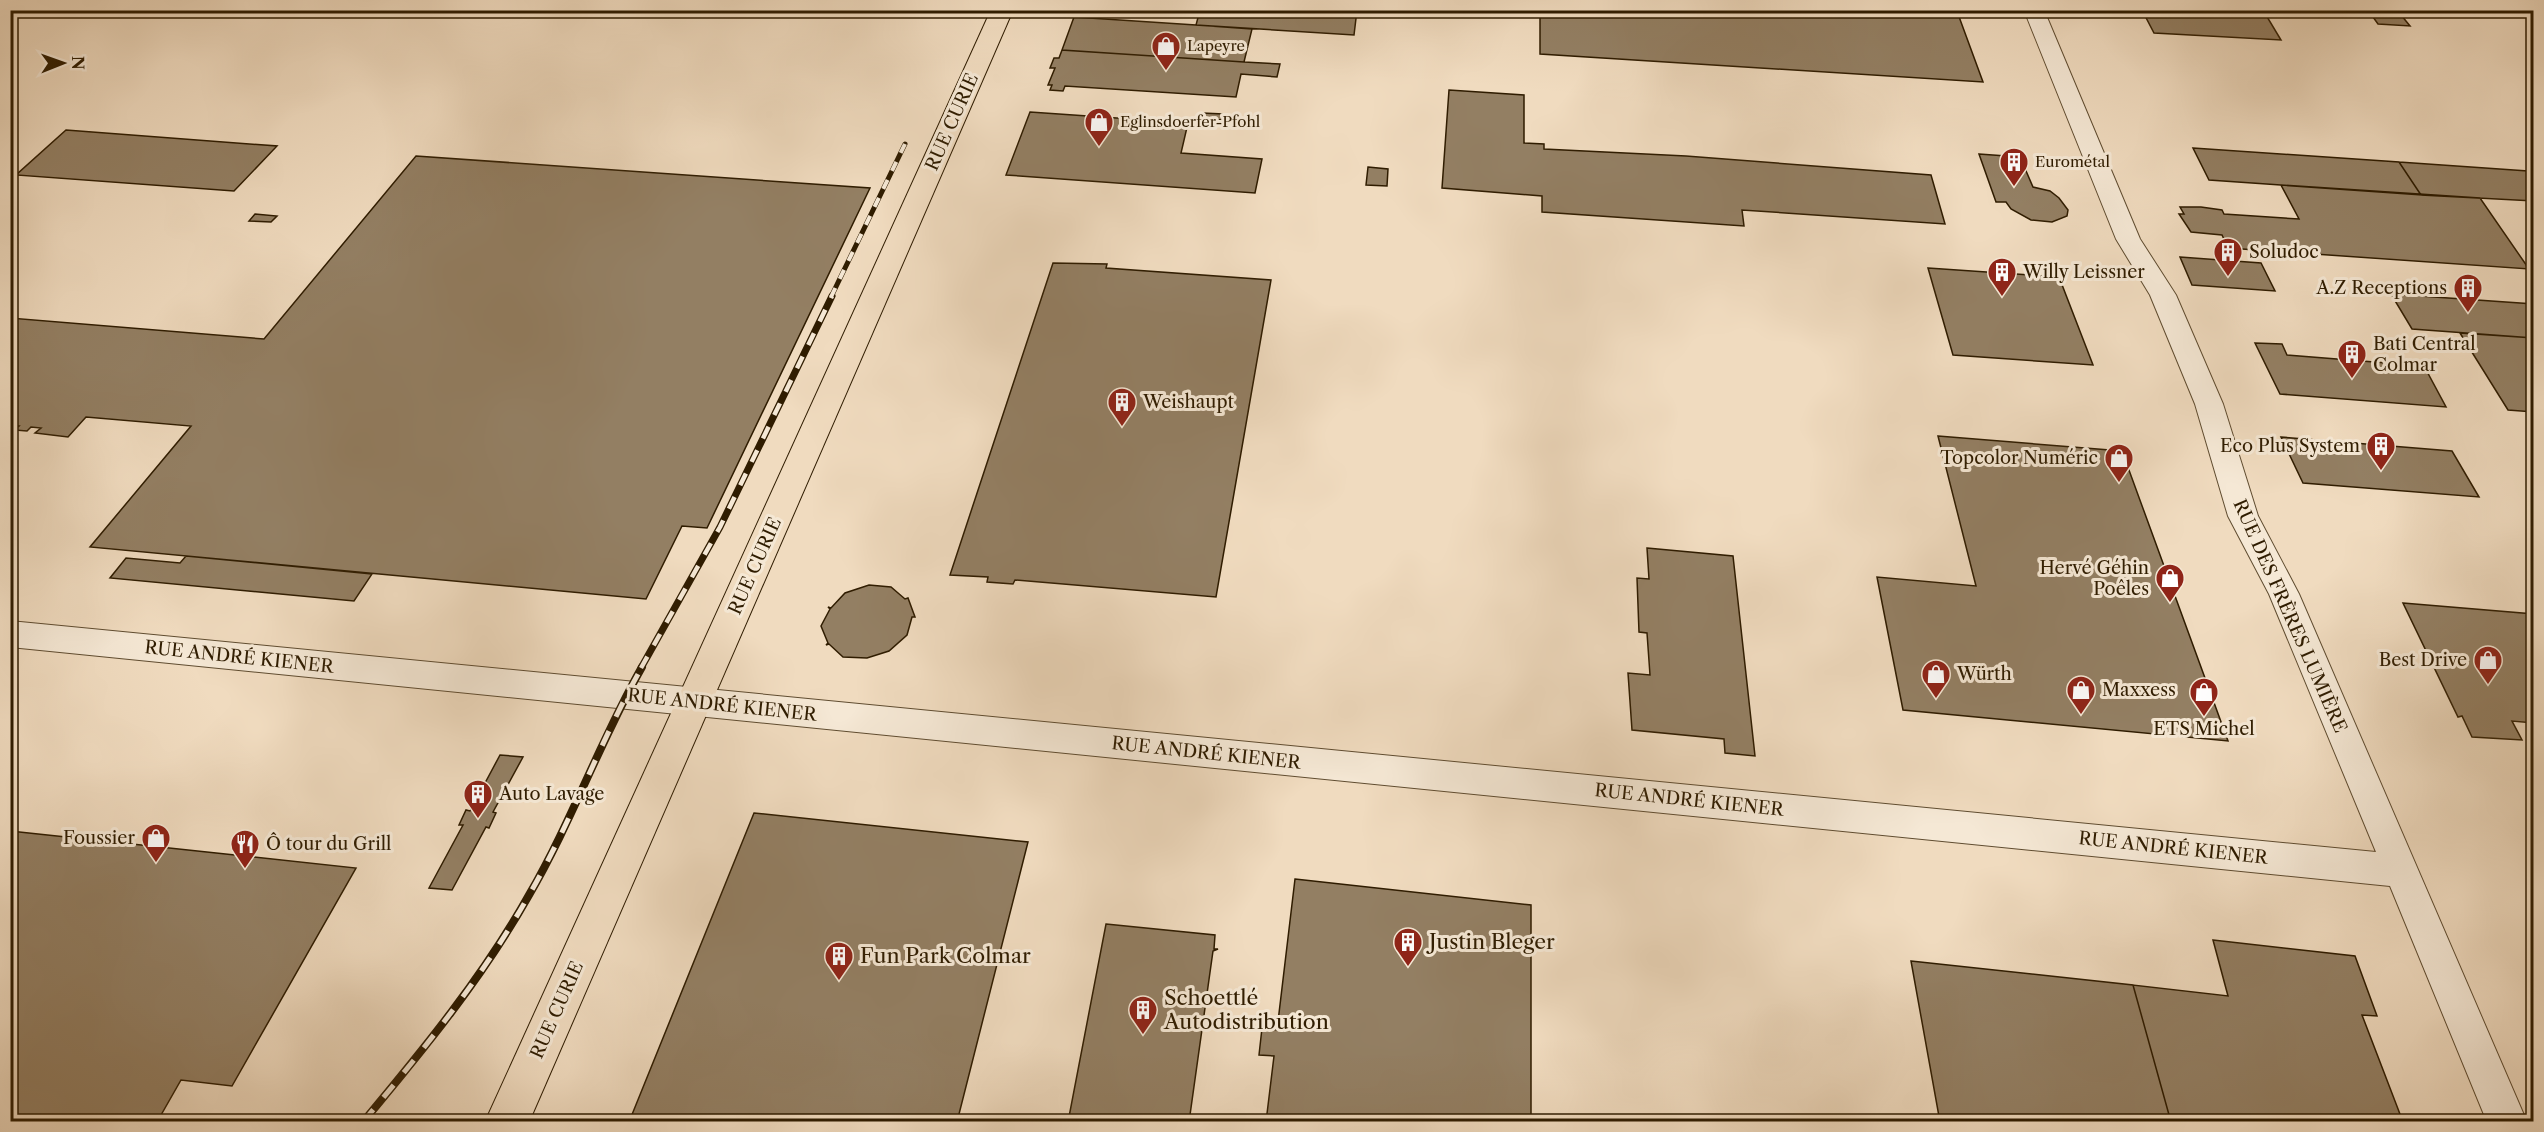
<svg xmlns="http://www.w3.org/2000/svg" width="2544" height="1132" font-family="'Libre Caslon Text',serif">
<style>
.building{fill:#937f63;stroke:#2f1c00;stroke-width:1.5}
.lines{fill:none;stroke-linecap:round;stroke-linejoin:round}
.minor-casing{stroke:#5f4c30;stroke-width:2}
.major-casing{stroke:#2f1c00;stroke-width:2}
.minor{fill:#f5e8d5;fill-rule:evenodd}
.major{fill:#f0dbbf;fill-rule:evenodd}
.rail-far2-casing{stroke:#2f1c00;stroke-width:5}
.rail-far1-casing{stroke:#2f1c00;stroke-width:7}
.rail-casing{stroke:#2f1c00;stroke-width:8}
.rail-far2{stroke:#f5e8d5;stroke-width:4;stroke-dasharray:10;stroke-linecap:butt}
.rail-far1{stroke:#f5e8d5;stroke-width:4.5;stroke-dasharray:13;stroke-linecap:butt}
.rail{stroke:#f5e8d5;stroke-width:5;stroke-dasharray:16;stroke-linecap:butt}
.labels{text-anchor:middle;stroke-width:6;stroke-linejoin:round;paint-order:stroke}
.far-poi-label{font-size:15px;fill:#2f1c00;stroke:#f5e8d5;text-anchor:start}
.street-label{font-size:18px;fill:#2f1c00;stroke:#f5e8d5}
.poi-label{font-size:18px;fill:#2f1c00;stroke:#f5e8d5;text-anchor:start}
.near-poi-label{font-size:21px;fill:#2f1c00;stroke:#f5e8d5;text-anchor:start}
</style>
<rect width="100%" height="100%" fill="#f0dbbf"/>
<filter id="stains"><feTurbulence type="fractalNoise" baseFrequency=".00333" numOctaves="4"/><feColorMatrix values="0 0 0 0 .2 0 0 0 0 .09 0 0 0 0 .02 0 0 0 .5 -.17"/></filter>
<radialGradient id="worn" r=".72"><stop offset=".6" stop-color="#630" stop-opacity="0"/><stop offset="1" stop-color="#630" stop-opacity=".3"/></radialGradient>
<path class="building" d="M435 10H527L522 16Z
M1200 10H1357L1354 35 1196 25Z
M1540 10H1897L1958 14 1983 82 1540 54Z
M2142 10H2263L2281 40 2154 33Z
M2368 10H2397L2410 26 2378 24Z
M1074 17 1196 25 1252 29 1244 62 1062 50Z
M1062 50 1244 62 1280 64 1277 77 1241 74 1236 97 1065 86 1063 91 1050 90 1052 85H1048L1055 68H1050L1054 58H1059Z
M1449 90 1524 95V143L1544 144V149L1686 156 1931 175 1945 224 1742 210 1744 226 1542 212V196L1442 188Z
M1030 112 1188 123 1181 153 1262 159 1255 193 1006 175Z
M1202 113 1223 114 1222 120 1201 118Z
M66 130 277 146 234 191 16 175Z
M2193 148 2399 162 2421 195 2209 180Z
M1979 154 2020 157 2033 187 2050 191 2059 198 2068 210 2067 216 2052 222 2031 220 2011 209 2006 202H1996Z
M416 156 870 188 707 528 682 526 646 599 90 547 191 426 86 417 68 437 35 433 41 428 31 427 27 431 14 430 19 426 10 425V318L264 339Z
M2399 162 2528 171 2534 179V201L2421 195Z
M1368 167 1388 169 1387 186 1366 185Z
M2281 185 2480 198 2529 269 2228 248 2222 235 2191 232 2179 214H2184L2180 207H2201L2222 210 2224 214 2299 219Z
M255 214 277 216 271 222 249 221Z
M2180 257 2261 263 2275 291 2192 285Z
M1053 263 1107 264 1106 268 1271 280 1216 597 1015 580 1013 584 987 582 988 577 950 575Z
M1928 268 2059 277 2093 365 1953 355Z
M2391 294 2534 304V338L2412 329Z
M2460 333 2534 338V412L2508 410Z
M2255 343 2282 344 2287 355 2424 366 2446 407 2280 394Z
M1938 436 2122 451 2228 741 1903 710 1877 577 1976 586Z
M2281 437 2452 451 2479 497 2303 483Z
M1647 548 1733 556 1755 756 1725 753 1724 739 1632 730 1628 673 1650 675 1647 633 1639 632 1637 578 1649 579Z
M186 556 372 574 354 601 110 578 126 558 180 563Z
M869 585 891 587 905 599 908 598 915 617H912L907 635 889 651 867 658 843 657 829 644 826 645 828 643 821 626 830 609 828 607 831 608 845 593Z
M2403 603 2534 614V723L2512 721 2522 740 2472 737 2462 716 2458 717Z
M500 755 523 757 493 812 496 813 489 828 486 827 452 890 429 888 463 825H459L466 810 470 811Z
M754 813 1028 842 957 1122H629Z
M10 831 356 868 232 1086 181 1080 157 1122H10Z
M1295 879 1531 905V1122H1266L1274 1056 1259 1055 1262 1028 1277 1030Z
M1106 924 1215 935 1214 949H1218L1213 951 1189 1122H1068Z
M2213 940 2355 956 2377 1016 2362 1015 2403 1122H2171L2133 985 2228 996Z
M1911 961 2133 985 2171 1122H1940Z"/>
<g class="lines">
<g class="minor-casing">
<path id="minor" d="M2024 10H2044L2140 239 2176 295 2223 404 2258 516 2299 594 2527 1122H2487L2390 886 10 647V621L2376 852 2269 594 2228 516 2195 404 2150 295 2116 239Z"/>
</g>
<g class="major-casing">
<path id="major" d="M991 10H1013L529 1122H485Z"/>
</g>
<use href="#minor" class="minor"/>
<use href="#major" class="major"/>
<g class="rail-far2-casing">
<path id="rail-far2" d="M831 297 905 144"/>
</g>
<g class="rail-far1-casing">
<path id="rail-far1" d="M641 668 720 527 832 296"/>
</g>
<g class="rail-casing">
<path id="rail" d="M363 1122C423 1050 483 977 529 895 572 821 600 741 642 667"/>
</g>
<use href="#rail-far2" class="rail-far2"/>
<use href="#rail-far1" class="rail-far1"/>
<use href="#rail" class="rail"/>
</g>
<defs>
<g id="shop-pin" transform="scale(1.5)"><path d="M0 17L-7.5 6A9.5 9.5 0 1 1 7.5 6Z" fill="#8f2418" stroke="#f5e8d5"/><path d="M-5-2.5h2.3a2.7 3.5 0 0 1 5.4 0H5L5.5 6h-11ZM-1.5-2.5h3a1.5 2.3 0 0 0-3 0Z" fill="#fff"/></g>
<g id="building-pin" transform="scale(1.5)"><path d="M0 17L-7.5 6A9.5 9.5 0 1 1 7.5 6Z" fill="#8f2418" stroke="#f5e8d5"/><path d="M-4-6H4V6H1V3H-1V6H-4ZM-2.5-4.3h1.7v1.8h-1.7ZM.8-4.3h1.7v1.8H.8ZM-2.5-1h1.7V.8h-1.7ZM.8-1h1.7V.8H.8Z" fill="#fff"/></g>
<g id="restaurant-pin" transform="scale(1.5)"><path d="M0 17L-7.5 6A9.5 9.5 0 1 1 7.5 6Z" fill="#8f2418" stroke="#f5e8d5"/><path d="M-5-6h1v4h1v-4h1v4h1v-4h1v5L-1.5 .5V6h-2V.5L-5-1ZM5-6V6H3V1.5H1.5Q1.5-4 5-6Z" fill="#fff"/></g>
</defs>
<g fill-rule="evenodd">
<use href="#shop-pin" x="1166" y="46"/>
<use href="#shop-pin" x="1099" y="122"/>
<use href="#building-pin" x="2014" y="162"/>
<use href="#building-pin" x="2228" y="252"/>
<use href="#building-pin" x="2002" y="272"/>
<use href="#building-pin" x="2468" y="288"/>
<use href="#building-pin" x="2352" y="354"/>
<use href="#building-pin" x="1122" y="402"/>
<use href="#building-pin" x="2381" y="446"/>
<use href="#shop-pin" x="2119" y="458"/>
<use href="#shop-pin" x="2170" y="578"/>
<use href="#shop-pin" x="2488" y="660"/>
<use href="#shop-pin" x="1936" y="674"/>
<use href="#shop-pin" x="2081" y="690"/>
<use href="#shop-pin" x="2204" y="692"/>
<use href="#building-pin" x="478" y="794"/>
<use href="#shop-pin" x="156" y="838"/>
<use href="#restaurant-pin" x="245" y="844"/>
<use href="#building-pin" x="1408" y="942"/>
<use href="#building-pin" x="839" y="956"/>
<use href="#building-pin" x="1143" y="1010"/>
</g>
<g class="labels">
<g class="far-poi-label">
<text x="1187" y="51">Lapeyre</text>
<text x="1120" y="127">Eglinsdoerfer-Pfohl</text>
<text x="2035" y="167">Eurométal</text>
</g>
<g class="street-label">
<text transform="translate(952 122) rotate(-66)" y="6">RUE CURIE</text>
<text transform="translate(755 566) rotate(-66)" y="6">RUE CURIE</text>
<text transform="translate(2290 616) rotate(66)" y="6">RUE DES FRÈRES LUMIÈRE</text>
<text transform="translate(239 657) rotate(6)" y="6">RUE ANDRÉ KIENER</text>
<text transform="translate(722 705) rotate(6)" y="6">RUE ANDRÉ KIENER</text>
<text transform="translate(1206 753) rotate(6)" y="6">RUE ANDRÉ KIENER</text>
<text transform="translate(1689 800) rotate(6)" y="6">RUE ANDRÉ KIENER</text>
<text transform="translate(2173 848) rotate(6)" y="6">RUE ANDRÉ KIENER</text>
<text transform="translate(557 1010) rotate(-66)" y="6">RUE CURIE</text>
</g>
<g class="poi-label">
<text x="2249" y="258">Soludoc</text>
<text x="2023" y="278">Willy Leissner</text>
<text x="2447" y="294" text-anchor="end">A.Z Receptions</text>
<text x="2373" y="350">Bati Central<tspan x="2373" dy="21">Colmar</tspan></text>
<text x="1143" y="408">Weishaupt</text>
<text x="2360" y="452" text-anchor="end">Eco Plus System</text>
<text x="2098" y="464" text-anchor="end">Topcolor Numéric</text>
<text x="2149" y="574" text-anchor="end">Hervé Géhin<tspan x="2149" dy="21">Poêles</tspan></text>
<text x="2467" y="666" text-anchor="end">Best Drive</text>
<text x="1957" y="680">Würth</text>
<text x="2102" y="696">Maxxess</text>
<text x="2204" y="735" text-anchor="middle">ETS Michel</text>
<text x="499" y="800">Auto Lavage</text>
<text x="135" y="844" text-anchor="end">Foussier</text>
<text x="266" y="850">Ô tour du Grill</text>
</g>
<g class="near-poi-label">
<text x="1429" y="949">Justin Bleger</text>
<text x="860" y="963">Fun Park Colmar</text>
<text x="1164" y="1005">Schoettlé<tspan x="1164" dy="24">Autodistribution</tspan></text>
</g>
</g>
<rect width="2544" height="1132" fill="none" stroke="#f0dbbf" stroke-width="36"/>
<rect x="12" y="12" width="2520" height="1108" fill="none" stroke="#2f1c00" stroke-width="3"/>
<rect x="18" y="18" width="2508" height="1096" fill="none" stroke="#2f1c00" stroke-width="1.5"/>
<g transform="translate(63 63) rotate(89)" stroke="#f5e8d5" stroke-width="4.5" paint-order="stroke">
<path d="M0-4.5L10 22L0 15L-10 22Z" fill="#2f1c00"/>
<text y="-9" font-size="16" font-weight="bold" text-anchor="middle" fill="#2f1c00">N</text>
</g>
<rect width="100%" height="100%" filter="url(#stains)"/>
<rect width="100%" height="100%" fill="url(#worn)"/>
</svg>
